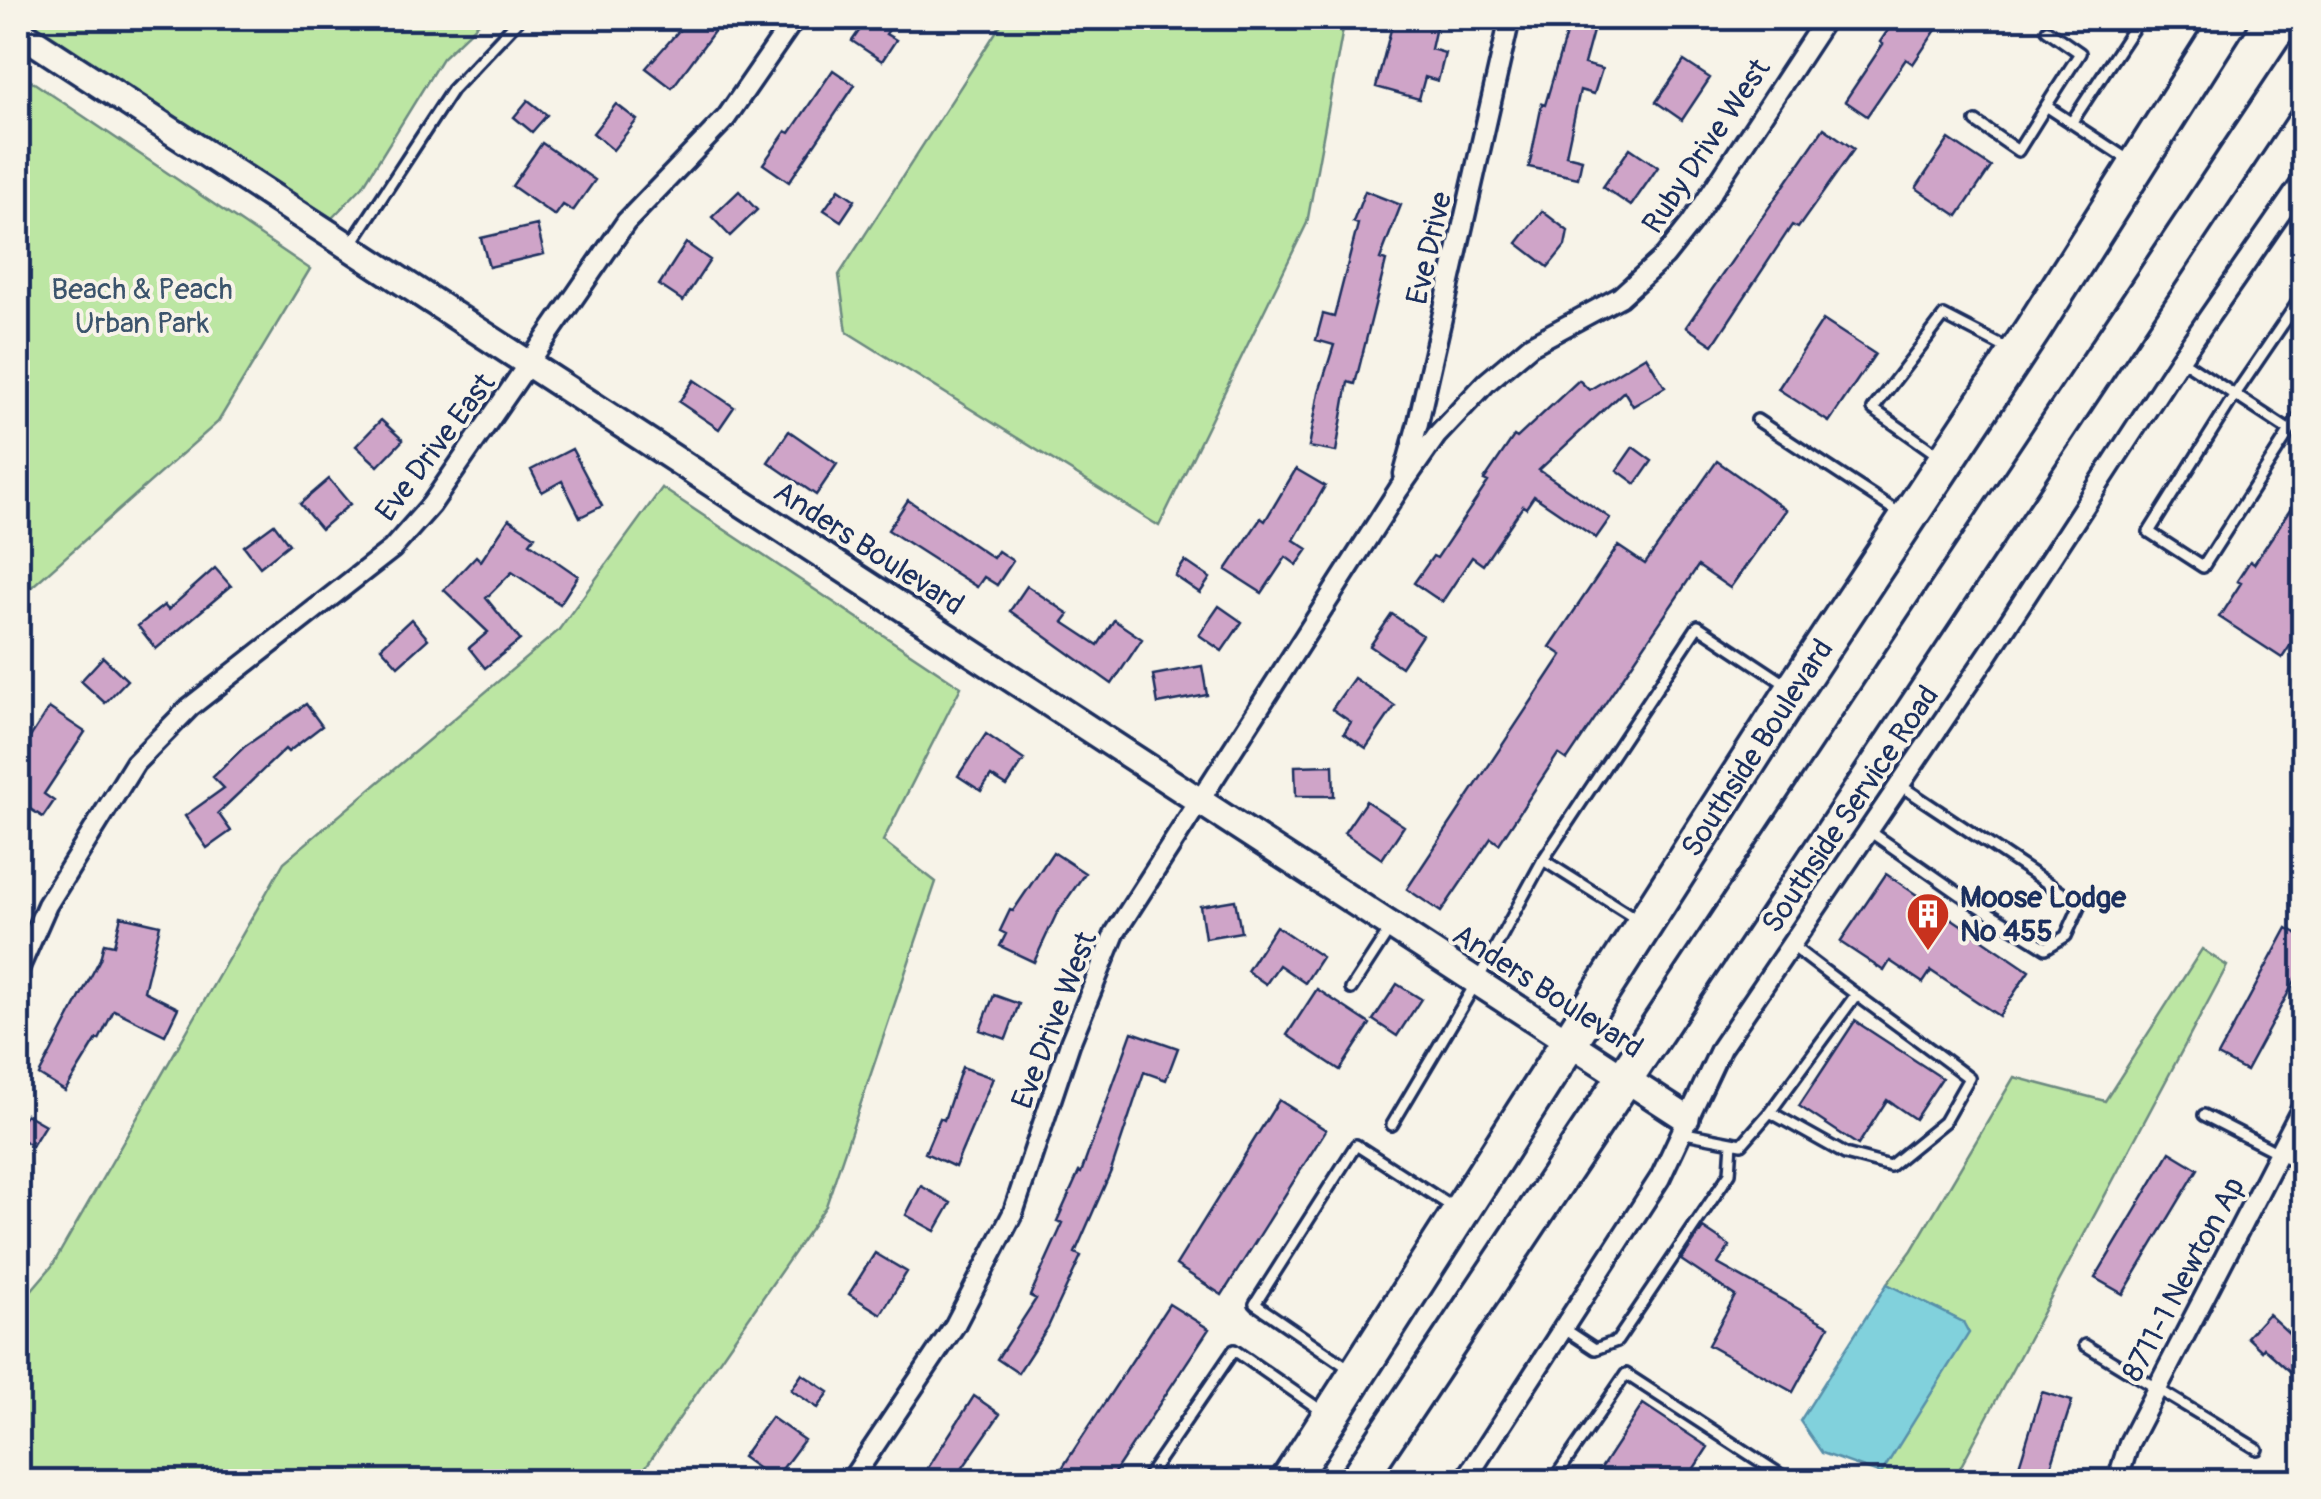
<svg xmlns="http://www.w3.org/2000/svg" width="2321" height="1499" font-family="Pangolin,sans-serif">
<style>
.green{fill:#bce6a3;stroke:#6c8a80;stroke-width:2.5}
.water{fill:#81d1dc;stroke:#5890aa;stroke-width:2.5}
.building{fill:#cfa4c8;stroke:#1b2f5e;stroke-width:2.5}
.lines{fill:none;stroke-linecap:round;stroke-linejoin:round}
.lane-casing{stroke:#1b2f5e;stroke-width:16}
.street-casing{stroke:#1b2f5e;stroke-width:25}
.secondary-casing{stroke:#1b2f5e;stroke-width:32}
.highway-casing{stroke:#1b2f5e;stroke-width:42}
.lane{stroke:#f7f3e8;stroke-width:9}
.street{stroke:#f7f3e8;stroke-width:18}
.secondary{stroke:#f7f3e8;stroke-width:25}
.highway{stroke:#f7f3e8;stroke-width:35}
.labels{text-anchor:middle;stroke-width:8;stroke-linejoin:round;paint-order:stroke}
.street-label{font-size:30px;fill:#1b2f5e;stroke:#f7f3e8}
.park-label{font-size:30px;fill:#3b546c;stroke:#f7f3e8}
.poi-label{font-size:30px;font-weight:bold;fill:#1b2f5e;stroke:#f7f3e8;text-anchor:start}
</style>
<rect width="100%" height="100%" fill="#f7f3e8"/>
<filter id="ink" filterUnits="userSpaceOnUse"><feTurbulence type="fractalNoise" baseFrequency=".01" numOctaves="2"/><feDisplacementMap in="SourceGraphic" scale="20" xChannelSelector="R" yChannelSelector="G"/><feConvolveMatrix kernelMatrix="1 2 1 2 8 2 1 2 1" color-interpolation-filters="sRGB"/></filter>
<g filter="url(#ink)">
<path class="green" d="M23 18H484L442 58 363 186 332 218Z
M1005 18H1345L1307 223 1159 526 847 332 839 275Z
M18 72 310 269 218 422 27 591 18 606Z
M662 488 961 687 883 841 936 882 826 1206 636 1481H18V1306L52 1266 284 862 558 631Z
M2202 949 2227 966 1953 1481 1871 1482 1881 1473 1963 1322 1887 1284 1912 1250 2014 1077 2105 1101Z"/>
<path class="water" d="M1887 1284 1963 1322 1969 1333 1881 1474 1822 1453 1800 1421Z"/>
<path class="building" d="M690 18H724L672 88 646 68Z
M868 18H897L886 34 896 40 882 61 852 41Z
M1394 18H1438L1431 49 1445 53 1438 81 1425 77 1419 99 1376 87Z
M1896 18H1944L1913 64 1906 59 1867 116 1845 101 1883 44 1880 42Z
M1569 24 1593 31 1584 64 1602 69 1594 94 1580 90 1566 155 1582 159 1578 178 1529 167 1542 104 1545 105Z
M1684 61 1710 78 1682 120 1656 102Z
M833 70 855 85 789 182 763 164 786 131 790 133Z
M528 100 547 115 532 132 514 117Z
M616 104 637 120 613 150 593 133Z
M1824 128 1854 149 1798 228 1792 225 1713 345 1686 327Z
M1949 139 1991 167 1958 216 1916 188Z
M542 143 595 180 573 211 563 205 555 216 512 186Z
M1630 148 1658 167 1631 206 1603 187Z
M839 189 855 200 841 221 824 210Z
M739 191 757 210 730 236 712 217Z
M1365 191 1401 205 1380 259 1386 261 1355 384 1348 382 1336 452 1309 447 1319 392 1334 345 1316 340 1323 314 1334 317 1358 224 1353 222Z
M1542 211 1568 231 1565 246 1548 267 1517 243Z
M537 225 544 254 489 267 481 238Z
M686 243 710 260 683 301 659 285Z
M1823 320 1875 354 1829 422 1778 389Z
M1646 356 1665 387 1633 406 1624 391 1539 470 1610 518 1596 538 1534 496 1526 508 1523 506 1483 565 1472 557 1442 602 1414 583 1433 556 1437 558 1488 482 1484 480 1514 436 1517 438 1579 380 1589 390Z
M694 380 734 407 719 429 679 402Z
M381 420 403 440 378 466 356 446Z
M789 431 837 464 816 495 768 462Z
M1633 447 1652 461 1636 484 1617 470Z
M572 449 602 506 580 517 562 481 542 492 531 470Z
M1717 461 1786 510 1730 588 1698 566 1567 760 1558 754 1499 844 1491 838 1441 912 1407 889 1562 655 1550 647 1618 546 1645 564Z
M1296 469 1325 486 1294 540 1308 549 1297 565 1286 557 1262 593 1226 570 1261 518 1265 521Z
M329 479 350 504 321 529 300 504Z
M2304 489V625L2282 658 2219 617 2241 583 2237 581 2250 561 2254 564Z
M908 500 993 558 998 551 1013 561 997 585 984 577 977 587 888 530Z
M509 519 535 536 530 543 578 576 560 604 512 572 486 598 520 640 485 668 469 648 488 632 444 590 476 556 481 561Z
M274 524 289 544 260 567 244 546Z
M1185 561 1210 578 1200 593 1175 576Z
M215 568 231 586 156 649 138 626 164 605 168 610Z
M1027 586 1069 614 1063 622 1098 645 1114 620 1142 639 1112 684 1010 611Z
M1219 606 1242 622 1222 651 1199 635Z
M1392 614 1422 635 1401 667 1370 646Z
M411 619 428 639 398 666 381 647Z
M103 657 127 680 105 703 81 681Z
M1202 666 1207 695 1158 704 1153 675Z
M1354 678 1395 706 1366 748 1344 733 1351 722 1332 709Z
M306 704 322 726 288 752 285 749 218 813 231 831 207 848 185 816 224 788 213 777 244 747Z
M49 708 85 732 44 794 54 801 43 817 30 809 18 828V756Z
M986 734 1024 760 1007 786 991 776 981 791 958 776Z
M1333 765 1334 796H1296L1295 766Z
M1366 801 1404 826 1382 859 1344 833Z
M1053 852 1085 873 1056 915 1034 962 1000 946 1006 934 1000 931 1010 910 1013 911Z
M1886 874 2029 971 1999 1016 1931 971 1923 983 1890 961 1884 971 1840 942Z
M1235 900 1241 932 1205 938 1200 906Z
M121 916 160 925 144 991 178 1008 165 1035 114 1010 99 1040 97 1039 65 1091 39 1075 100 959 104 943 114 945Z
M1276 926 1322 957 1305 983 1279 965 1266 984 1247 971Z
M2287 928 2304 937V964L2246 1071 2218 1056Z
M1397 984 1421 999 1397 1036 1373 1020Z
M1317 989 1370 1024 1340 1070 1287 1035Z
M994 995 1019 1004 1006 1039 980 1030Z
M1855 1021 1942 1078 1915 1119 1887 1100 1858 1145 1799 1106Z
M1132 1032 1178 1048 1166 1080 1144 1072 1111 1171 1075 1253 1081 1256 1048 1327 1018 1373 997 1359 1036 1299 1030 1296 1063 1223 1057 1221 1079 1172 1081 1173Z
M962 1067 993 1078 955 1167 925 1153 940 1118 944 1120Z
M1279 1100 1326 1130 1222 1295 1176 1265Z
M26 1114 45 1125 32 1146 18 1137V1128Z
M2170 1152 2198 1169 2123 1294 2095 1278Z
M921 1186 951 1203 935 1231 906 1215Z
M1703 1228 1730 1246 1718 1264 1829 1326 1793 1392 1708 1345 1735 1296 1681 1260Z
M875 1253 907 1272 881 1314 849 1294Z
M1169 1304 1209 1329 1108 1482H1053Z
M2268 1314 2304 1347V1384L2264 1348 2262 1351 2247 1337Z
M802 1374 829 1392 818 1408 791 1390Z
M2042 1392 2072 1401 2046 1482H2014Z
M974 1396 1000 1414 953 1482H919Z
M1643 1404 1708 1447 1685 1482H1592Z
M771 1417 804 1440 774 1480 742 1457Z"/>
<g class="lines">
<g class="lane-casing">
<path id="lane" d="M2046 106 2080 53 2047 30
M1976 122 2018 151 2046 106 2130 161
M2071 123 2140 18
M352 243 452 90 520 18
M2180 359 2290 431 2304 410
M1757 420 1899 513
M2290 431 2203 567 2149 532 2234 396 2304 293
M1938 455 1873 409 1944 316 2008 349
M1868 830 1961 895 2046 948 2066 936 2080 905 1900 785
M1543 860 1638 920
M1791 945C1849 991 1910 1033 1969 1078L1944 1122 1890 1166 1845 1154 1770 1112 1855 996
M1351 989 1390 929
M2204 1115 2304 1166
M1392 1125 1476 983 1543 860 1698 626 1787 685
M1680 1132 1742 1144 1770 1112
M1563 1328 1595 1349 1617 1341 1730 1173 1732 1142
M2085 1345 2257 1449
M1350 1369 1255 1304 1356 1145 1454 1208
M1472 1468 1497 1482
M1144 1482 1234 1350 1322 1411
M1552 1482 1626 1374 1792 1482"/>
</g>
<g class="street-casing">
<path id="street" d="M1404 474 1418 423 1510 18
M18 971 47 905 135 763 190 707 392 549 431 505 626 222 726 118 795 18
M850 1482 955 1325 1013 1213 1070 1043 1115 933 1399 489 1436 436 1487 382 1531 345 1620 297 1665 256 1692 222 1826 18
M1464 1482 1660 1178 1721 1048 1989 653 2180 359 2304 179
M2117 1482 2129 1443 2304 1104"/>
</g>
<g class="secondary-casing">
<path id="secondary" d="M18 31 1686 1118"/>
</g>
<g class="highway-casing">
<path id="highway" d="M1288 1482 1794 690 2033 329 2230 18
M1356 1482 2304 56"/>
</g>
<use href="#lane" class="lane"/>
<use href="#street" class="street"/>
<use href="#secondary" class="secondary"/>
<use href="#highway" class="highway"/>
</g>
</g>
<defs>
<g id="building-pin" transform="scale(2.25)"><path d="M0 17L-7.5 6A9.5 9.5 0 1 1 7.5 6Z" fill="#c8321e" stroke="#f7f3e8"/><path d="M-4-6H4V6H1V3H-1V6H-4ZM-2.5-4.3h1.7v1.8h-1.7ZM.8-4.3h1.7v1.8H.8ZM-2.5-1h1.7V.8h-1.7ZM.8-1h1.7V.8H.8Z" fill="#fff"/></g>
</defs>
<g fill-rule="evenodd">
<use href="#building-pin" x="1928" y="914"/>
</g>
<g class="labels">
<g class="street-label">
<text transform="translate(1706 146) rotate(-56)" y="10">Ruby Drive West</text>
<text transform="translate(1429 248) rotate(-77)" y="10">Eve Drive</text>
<text transform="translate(435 447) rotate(-53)" y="10">Eve Drive East</text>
<text transform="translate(869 548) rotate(33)" y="10">Anders Boulevard</text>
<text transform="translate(1757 748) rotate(-57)" y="10">Southside Boulevard</text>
<text transform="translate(1850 809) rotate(-56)" y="10">Southside Service Road</text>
<text transform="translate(1548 991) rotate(33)" y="10">Anders Boulevard</text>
<text transform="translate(1054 1020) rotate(-69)" y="10">Eve Drive West</text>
<text transform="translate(2183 1279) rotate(-62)" y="10">8711-1 Newton Ap</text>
</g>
<g class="park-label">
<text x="142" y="299">Beach &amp; Peach<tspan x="142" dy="34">Urban Park</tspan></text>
</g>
<g class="poi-label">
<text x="1960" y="907">Moose Lodge<tspan x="1960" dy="34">No 455</tspan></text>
</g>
</g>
<rect width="2321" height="1499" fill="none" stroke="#f7f3e8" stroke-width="60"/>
<rect x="30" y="30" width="2261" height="1439" fill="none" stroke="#1b2f5e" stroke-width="4" filter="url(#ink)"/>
</svg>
